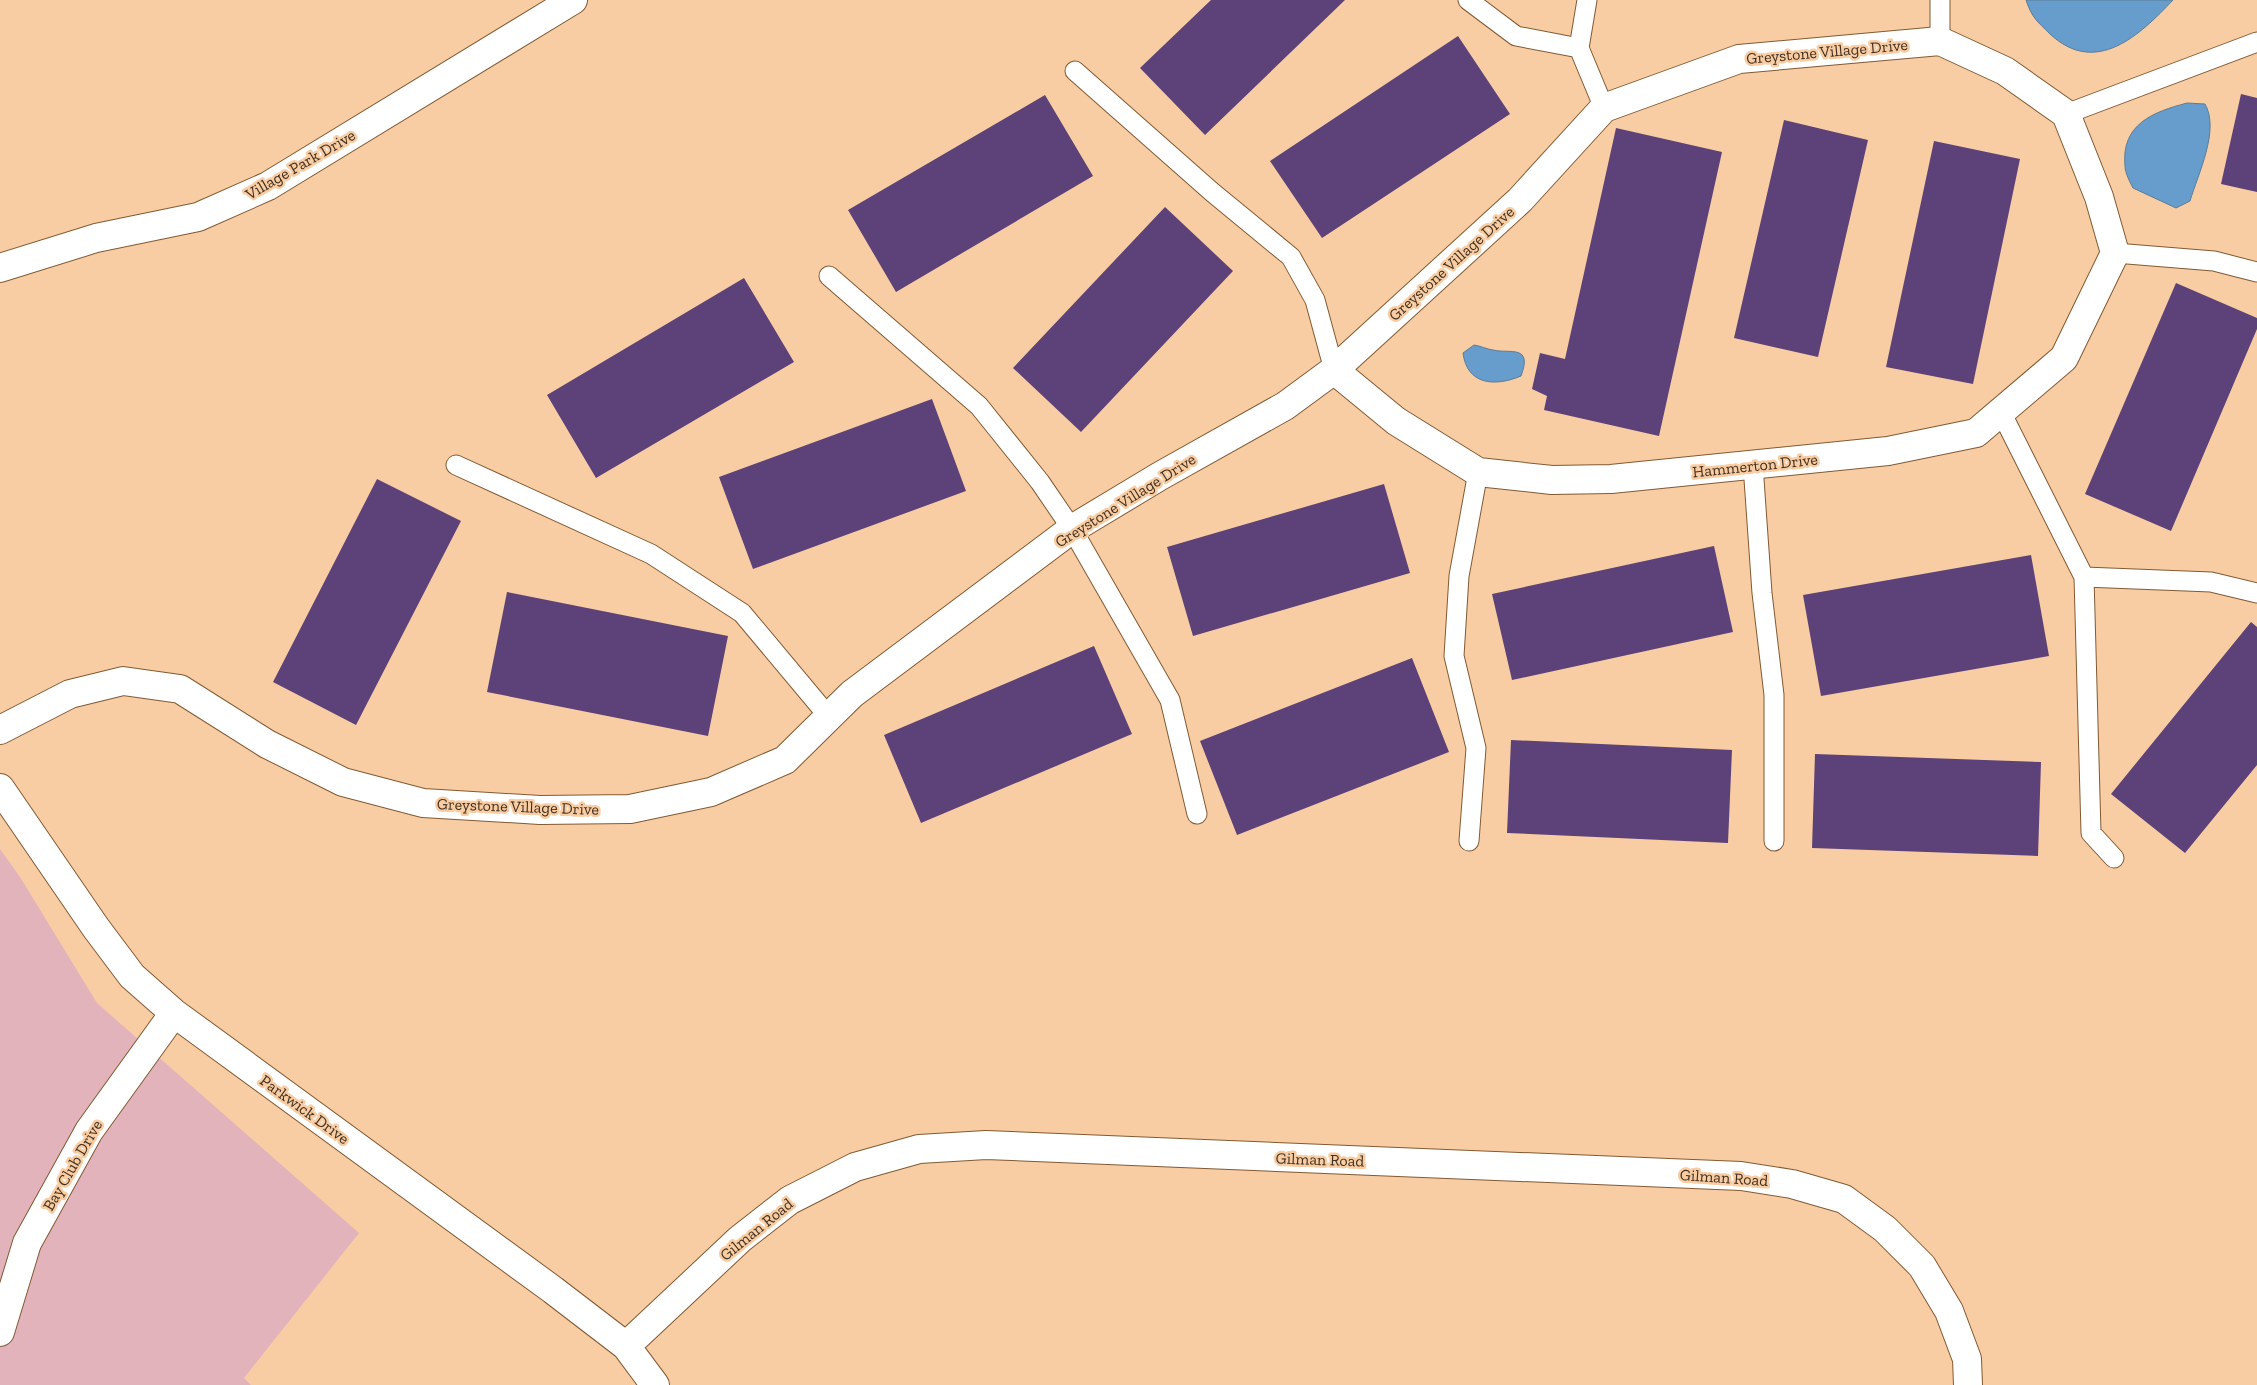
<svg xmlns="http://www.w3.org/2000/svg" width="2257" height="1385" font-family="'Zilla Slab',serif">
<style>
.green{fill:#e3b3bc}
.water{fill:#669dcc;stroke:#5b7c98}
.building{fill:#5c4278}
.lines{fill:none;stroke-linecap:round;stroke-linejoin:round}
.service-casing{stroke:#815a33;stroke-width:21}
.minor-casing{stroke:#815a33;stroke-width:30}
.service{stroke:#fff;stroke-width:19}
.minor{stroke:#fff;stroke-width:28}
.labels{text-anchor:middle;stroke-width:5;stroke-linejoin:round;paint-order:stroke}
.street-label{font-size:16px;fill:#402f1e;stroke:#f9cda3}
</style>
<rect width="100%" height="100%" fill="#f9cda3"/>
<path class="green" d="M0 849 20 877 97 1003 359 1233 244 1378 251 1385H0Z"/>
<path class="water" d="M2026 0H2173C2140 35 2096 77 2050 34 2037 21 2032 18 2026 0Z
M2187 103 2205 104C2220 130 2198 174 2190 201L2176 208 2133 188C2130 182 2125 173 2125 166 2121 124 2153 112 2187 103Z
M1474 345C1481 346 1486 349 1493 350 1510 354 1533 344 1521 376 1495 387 1467 385 1463 353Z"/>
<path class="building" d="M1211 0H1345L1205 135 1140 68Z
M1458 36 1510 114 1322 238 1270 161Z
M2241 94 2257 98V192L2221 184Z
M1045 95 1093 176 896 292 848 210Z
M1784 120 1868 140 1818 357 1734 338Z
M1616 128 1722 152 1659 436 1544 410 1547 396 1532 389 1540 353 1565 359Z
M1934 141 2020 159 1973 384 1886 367Z
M1165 207 1233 271 1081 432 1013 368Z
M744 278 794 362 596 478 547 395Z
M2176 283 2257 318V329L2171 531 2085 494Z
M932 399 966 491 753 569 719 477Z
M377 479 461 521 356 725 273 682Z
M1384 484 1410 573 1193 636 1167 547Z
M1714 546 1733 632 1512 680 1492 594Z
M2031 555 2049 656 1821 696 1803 595Z
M507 592 728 636 708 736 487 692Z
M2251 622 2257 627V765L2185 853 2111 794Z
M1094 646 1132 734 921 823 884 735Z
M1412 658 1449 752 1237 835 1200 741Z
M1511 740 1732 750 1728 843 1507 833Z
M1815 754 2041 762 2038 856 1812 848Z"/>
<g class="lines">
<g class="service-casing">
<path id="service" d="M1468 0 1516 36 1579 48
M1587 0 1579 48 1604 108
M1940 0V41
M1075 71 1212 192 1291 257 1315 300 1334 370
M2066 114 2257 42
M2115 253 2214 261 2257 272
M829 276 979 406 1040 482 1072 529 1170 700 1197 814
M2001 412 2084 577 2091 833 2114 858
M456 465 651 554 742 613 829 717
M1753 465 1762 593 1774 695V841
M2084 577 2211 582 2257 593
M1469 841 1476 748 1454 656 1459 576 1478 472"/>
</g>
<g class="minor-casing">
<path id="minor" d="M0 268 96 238 198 217 268 186 573 0
M0 730 70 694 123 681 180 689 267 744 343 782 423 803 540 810 630 809 711 792 785 760 852 694 1072 529 1160 476 1285 406 1334 370 1520 200 1604 108 1739 59 1940 41 2005 71 2066 114 2099 197 2115 253 2064 358 1976 433 1888 451 1611 479 1552 480 1478 472 1396 421 1334 370
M0 788 96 928 132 976 174 1013 553 1290 626 1346 655 1385
M0 1332 27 1243 89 1131 174 1013
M626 1346 740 1239 790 1200 855 1167 919 1149 986 1145 1741 1176 1792 1184 1844 1199 1885 1229 1922 1266 1949 1311 1967 1359 1968 1385"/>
</g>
<use href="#service" class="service"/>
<use href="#minor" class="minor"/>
</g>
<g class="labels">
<g class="street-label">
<text transform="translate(1827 51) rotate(-5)" y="6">Greystone Village Drive</text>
<text transform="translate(300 164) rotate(-30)" y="6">Village Park Drive</text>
<text transform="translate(1451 263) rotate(-42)" y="6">Greystone Village Drive</text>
<text transform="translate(1755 465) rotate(-6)" y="6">Hammerton Drive</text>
<text transform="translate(1125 500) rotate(-32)" y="6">Greystone Village Drive</text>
<text transform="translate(518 806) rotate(2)" y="6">Greystone Village Drive</text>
<text transform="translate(305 1109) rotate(36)" y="6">Parkwick Drive</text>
<text transform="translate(1320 1159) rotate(2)" y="6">Gilman Road</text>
<text transform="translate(72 1165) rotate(-60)" y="6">Bay Club Drive</text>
<text transform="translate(1724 1177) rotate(4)" y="6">Gilman Road</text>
<text transform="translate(756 1229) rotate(-39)" y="6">Gilman Road</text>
</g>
</g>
</svg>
